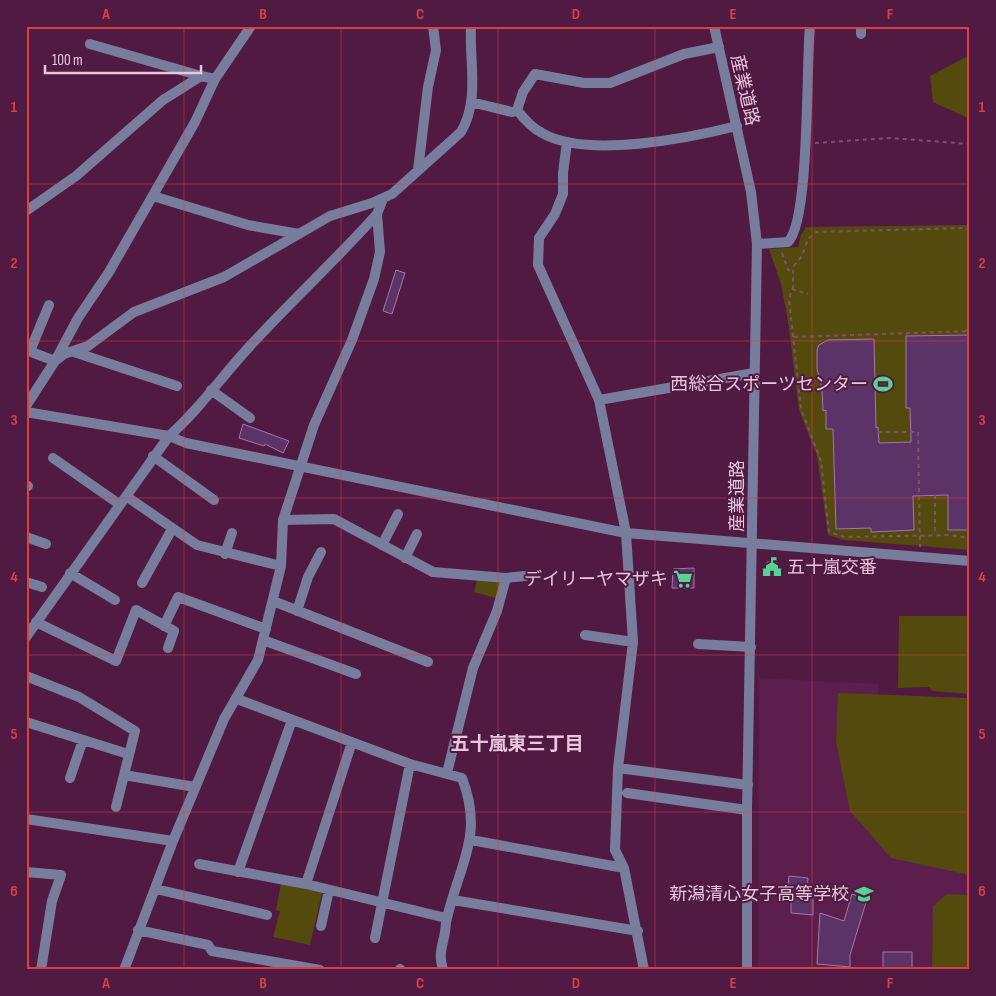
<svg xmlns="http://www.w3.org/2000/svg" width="996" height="996" font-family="'Sofia Sans Condensed','Noto Sans JP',sans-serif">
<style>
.built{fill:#5c1f4d}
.green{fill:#544a0e}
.building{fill:#5c3367;stroke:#a377af}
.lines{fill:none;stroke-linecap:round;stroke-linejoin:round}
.path{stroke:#805072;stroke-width:2;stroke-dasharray:4 4;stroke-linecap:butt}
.minor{stroke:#787d9e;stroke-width:10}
.tertiary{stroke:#787d9e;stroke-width:10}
.grid{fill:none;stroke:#d94043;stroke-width:1;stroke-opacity:0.55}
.labels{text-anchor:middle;stroke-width:4;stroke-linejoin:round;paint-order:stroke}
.street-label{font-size:18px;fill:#e8c6dc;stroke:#501a42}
.poi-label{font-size:18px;fill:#e8c6dc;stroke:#501a42;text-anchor:end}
.neighbourhood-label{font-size:19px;font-weight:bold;fill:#e8c6dc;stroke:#501a42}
.neatline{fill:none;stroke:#d94043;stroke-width:2}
.grid-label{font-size:16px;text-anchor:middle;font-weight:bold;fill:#d94043}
</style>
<rect width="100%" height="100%" fill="#501a42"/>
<path class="built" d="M759 678 879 684 875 735 970 817V970H758Z"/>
<path class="green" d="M970 55V119L933 102 930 76Z
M970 225V550L844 540 828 535 817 456 799 410 788 321 781 284 769 249 798 247 801 235 806 227Z
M478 576 501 582 496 598 474 592Z
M899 616H970V694L932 691 929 687 898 688Z
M838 693 970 698V875L891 858 850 811 836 741Z
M281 883 322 893 310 945 273 937 280 911 276 910Z
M947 894 970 895V970H932L933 906Z"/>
<path class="building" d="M396 270 405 273 392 314 383 311Z
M970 335V530H948V495L913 496 914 530 871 532V528L836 529 833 429H826V410L823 411 822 388 817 369V350L819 345 828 340 874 339 876 428 878 427 879 443 911 442 910 408H906V336Z
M243 424 289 441 283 453 265 444 264 446 239 438Z
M767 562H777V573H766Z
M694 568V588H672L673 569Z
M789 876 808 878 807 896 813 897V915L791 913V895H787Z
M852 894 867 899 850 955V967L817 964 820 913 844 921Z
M883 952H912V970H883Z"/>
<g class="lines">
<path class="path" d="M815 143 890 138 970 144
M970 230 964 228 816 232 808 239 802 256 793 267V287L789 299 801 409 821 461 829 532 845 537 949 535 970 538
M782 253 788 270 792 271
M792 289 808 294
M965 331 970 328
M794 337 970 331
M878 432H918L920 547
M935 495V535"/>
<path class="minor" d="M861 26V34
M90 44 201 76
M471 102 512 112 517 110 523 92 535 74 584 83H610L684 54 719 47
M517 110C524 119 532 128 542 133 587 159 689 138 737 126
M567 142 563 173V194L555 214 539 238 538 265 599 400 626 533 633 642 618 768 615 850 624 868 644 970
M418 170 428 87 436 50 433 26
M153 196 248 225 299 234
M26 211 76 176 163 100 201 76 215 79
M757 244 788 242C810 221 806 65 810 26
M26 350 55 361
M30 351 49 305
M74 352 177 386
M55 361 64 354 88 346 134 312 224 277 330 216 372 203 392 194 461 132C480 100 469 61 471 26
M211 390 250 418
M599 400 754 373
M26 406 55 361 78 318 109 272 195 122 215 79 251 26
M153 456 214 500
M53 458 119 504
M26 485 28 486
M126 496 197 545 281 566
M283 520 334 519 433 572 506 578 525 576
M26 537 46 544
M382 545 398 514
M225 554 232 533
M405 558 417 534
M70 573 115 600
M26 582 42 587
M142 583 172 529
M273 601 428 662
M297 611 308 577 321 552
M36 622 116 661 136 610 174 631 168 648
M164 626 178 597 266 629
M585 635 633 642
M26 637 169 436C199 410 222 376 250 346 291 301 336 260 377 214
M263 640 356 674
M698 644 751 647
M26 676 79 697 135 731 116 807
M237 699 410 764 462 778C484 835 460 863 447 918 445 924 446 931 444 937 441 952 439 954 443 970
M26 722 128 754
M618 768 748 785
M447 773 473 668 497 611 506 578
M124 775 195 787
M70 778 83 740
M627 793 747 810
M26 819 173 841
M471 840 624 868
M199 864 306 884 446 918
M26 872 61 875 52 901 41 970
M238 872 292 720
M306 884 352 742
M156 889 267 915
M453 900 638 931
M321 926 329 890
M138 930 208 945 212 951 320 970
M375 938 410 764
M400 969 401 970
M124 970 173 841 224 719 258 660 281 566 283 520 314 425 352 340 374 279 380 252 377 214 383 199"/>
<path class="tertiary" d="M714 26 751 192 757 244 747 810V970
M26 412 169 436 186 443 626 533 970 561"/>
</g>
<path class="grid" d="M184 26V970M341 26V970M498 26V970M655 26V970M812 26V970M26 184H970M26 341H970M26 498H970M26 655H970M26 812H970"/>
<defs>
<g id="stadium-bare" transform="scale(1.5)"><path d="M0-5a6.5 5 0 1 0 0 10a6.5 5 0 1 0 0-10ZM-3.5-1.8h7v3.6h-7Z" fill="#54d395" stroke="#501a42" stroke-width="2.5" paint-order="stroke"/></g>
<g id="civic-bare" transform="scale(1.5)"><path d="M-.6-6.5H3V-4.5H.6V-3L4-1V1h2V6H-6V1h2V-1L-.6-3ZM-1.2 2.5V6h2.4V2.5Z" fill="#54d395" stroke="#501a42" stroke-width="2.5" paint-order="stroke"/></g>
<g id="supermarket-bare" transform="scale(1.5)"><path d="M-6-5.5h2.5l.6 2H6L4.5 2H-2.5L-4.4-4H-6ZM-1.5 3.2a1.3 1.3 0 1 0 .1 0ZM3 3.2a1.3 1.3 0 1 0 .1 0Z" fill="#54d395" stroke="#501a42" stroke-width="2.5" paint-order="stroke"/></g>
<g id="school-bare" transform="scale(1.5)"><path d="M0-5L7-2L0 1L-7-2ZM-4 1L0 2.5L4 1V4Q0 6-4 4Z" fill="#54d395" stroke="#501a42" stroke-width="2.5" paint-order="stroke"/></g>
</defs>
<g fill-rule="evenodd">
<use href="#stadium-bare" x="883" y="384"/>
<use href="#civic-bare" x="772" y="567"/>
<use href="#supermarket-bare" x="683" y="579"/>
<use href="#school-bare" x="864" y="894"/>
</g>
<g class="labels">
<g class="street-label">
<text transform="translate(745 90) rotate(77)" y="6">産業道路</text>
<text transform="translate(737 496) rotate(-90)" y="6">産業道路</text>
</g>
<g class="poi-label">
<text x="868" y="390">西総合スポーツセンター</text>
<text x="787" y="573" text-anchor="start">五十嵐交番</text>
<text x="668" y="585">デイリーヤマザキ</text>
<text x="849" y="900">新潟清心女子高等学校</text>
</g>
<g class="neighbourhood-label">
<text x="517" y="750">五十嵐東三丁目</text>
</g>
</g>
<rect width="996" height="996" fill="none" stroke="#501a42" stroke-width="55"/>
<path d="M45 65v8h156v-8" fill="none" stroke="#e8c6dc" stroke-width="2.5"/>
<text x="52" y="65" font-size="15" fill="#e8c6dc" stroke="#501a42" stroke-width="4" paint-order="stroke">100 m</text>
<rect x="28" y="28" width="940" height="940" class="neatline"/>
<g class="grid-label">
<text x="106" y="19">A</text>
<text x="263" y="19">B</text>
<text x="420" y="19">C</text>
<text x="576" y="19">D</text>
<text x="733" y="19">E</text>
<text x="890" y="19">F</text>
<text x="14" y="112">1</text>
<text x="982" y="112">1</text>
<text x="14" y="268">2</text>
<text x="982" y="268">2</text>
<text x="14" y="425">3</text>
<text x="982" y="425">3</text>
<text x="14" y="582">4</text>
<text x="982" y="582">4</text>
<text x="14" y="739">5</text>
<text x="982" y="739">5</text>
<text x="14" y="896">6</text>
<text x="982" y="896">6</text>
<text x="106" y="988">A</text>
<text x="263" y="988">B</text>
<text x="420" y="988">C</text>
<text x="576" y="988">D</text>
<text x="733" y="988">E</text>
<text x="890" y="988">F</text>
</g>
</svg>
